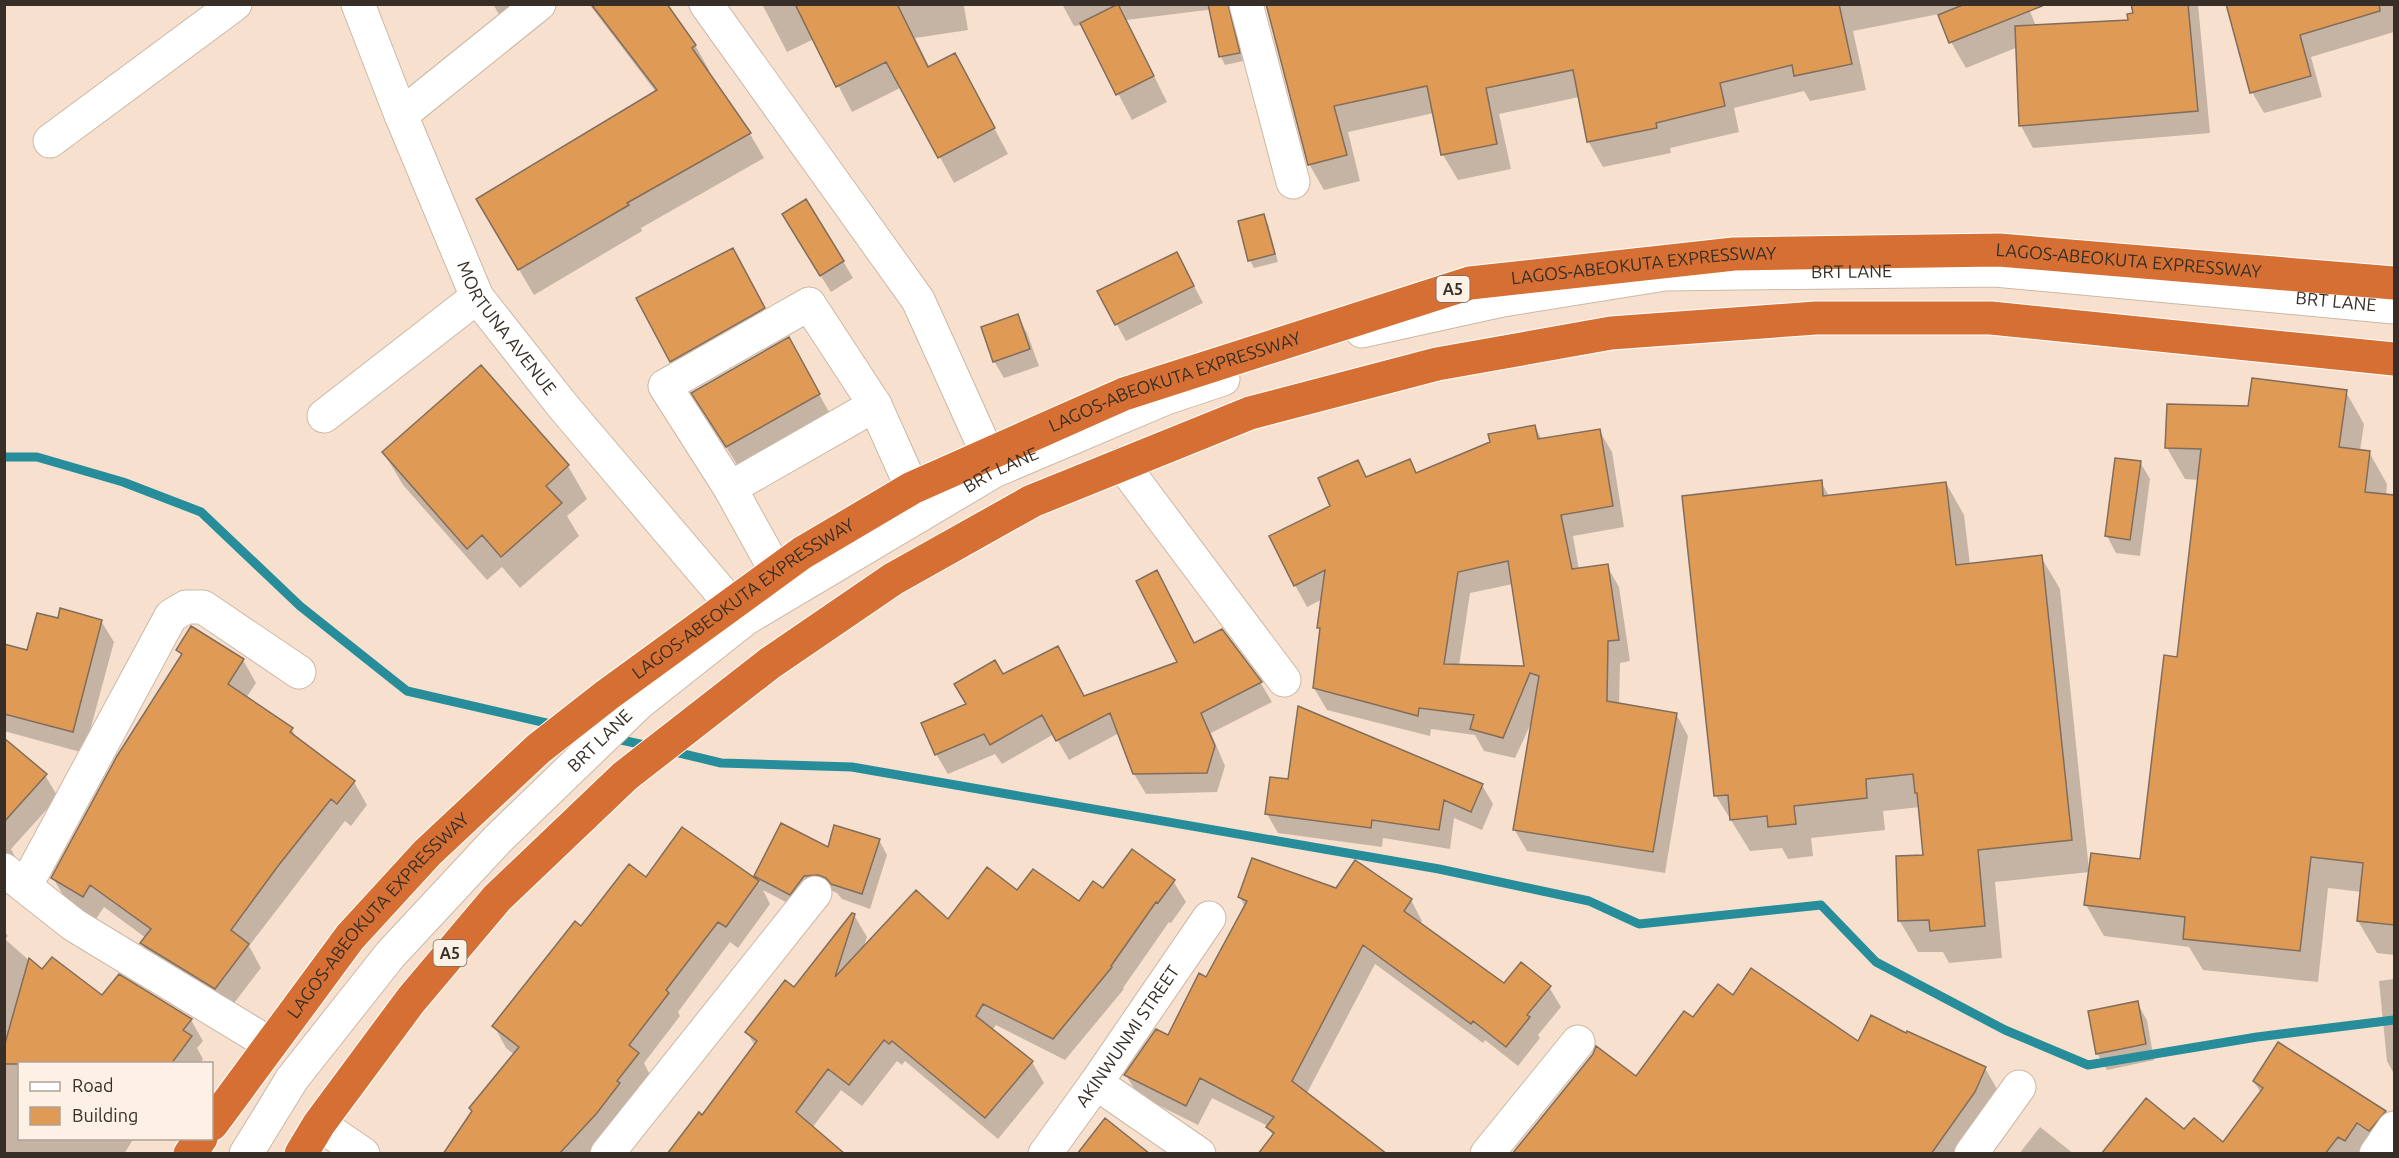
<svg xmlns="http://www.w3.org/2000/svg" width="2399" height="1158" font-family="Ubuntu,sans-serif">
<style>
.shadow{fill:#0003;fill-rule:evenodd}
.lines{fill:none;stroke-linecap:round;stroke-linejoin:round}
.stream{stroke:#278d9a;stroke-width:9}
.building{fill:#df9a55;stroke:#806d5c;stroke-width:1.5;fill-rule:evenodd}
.minor-casing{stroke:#ccb8a5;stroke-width:35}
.highway-casing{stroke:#fff;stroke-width:35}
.minor{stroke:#fff;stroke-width:33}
.highway{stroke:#d66f33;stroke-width:33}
.labels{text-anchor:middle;stroke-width:4.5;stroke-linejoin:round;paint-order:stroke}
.shield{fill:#fdf0e4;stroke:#726960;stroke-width:1.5}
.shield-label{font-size:16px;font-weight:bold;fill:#372f27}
.street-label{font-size:18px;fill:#372f27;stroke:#fdf0e4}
</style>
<rect width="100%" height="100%" fill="#f7e1ce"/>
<path class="shadow" d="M493 4H525L501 18Z
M589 4H665L695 45 709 70 707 72 750 134 764 158 641 228 642 231 534 295 478 200 656 92Z
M762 4H976L964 6 968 30 915 38 930 68 969 81 1008 154 954 183 902 87 852 112 814 39 787 52Z
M1062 4H1214L1215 9 1126 20 1167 102 1132 120 1082 25 1074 26Z
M1267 4H2027L2036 26 2129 21 2135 15 2133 4H2198L2210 133 2033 148 2021 126 2018 47 1966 68 1951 42 1939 14 1853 31 1866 90 1810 101 1804 91 1734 108 1739 132 1670 148 1671 153 1603 167 1588 141 1579 97 1499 114 1511 169 1458 180 1443 155 1434 113 1348 132 1360 181 1324 190 1309 164Z
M2228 4H2394V32L2311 57 2322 97 2264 113 2252 92Z
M1227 9 1232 16 1243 61 1225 65 1221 57Z
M1263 216 1268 224 1278 262 1254 268 1250 260Z
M793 232 843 261 853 278 831 292Z
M1177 253 1203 303 1126 341 1099 292Z
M745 273 767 315 685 386 671 361Z
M1018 316 1027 333 1039 366 1004 378 994 361Z
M788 339 833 419 741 471 708 418Z
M481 367 568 466 587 499 567 516 579 536 520 588 502 567 487 580 403 485 384 453Z
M2346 392 2364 424 2360 451 2369 452 2387 484 2386 495 2394 496V955L2377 953 2358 921 2362 892 2328 888 2318 982 2203 970 2189 947 2104 936 2086 905 2090 872 1995 882 2002 958 1949 963 1943 952H1918L1899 920 1924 856 1920 807 1883 811 1885 830 1811 838 1813 856 1788 859 1782 848 1750 851 1716 796 1821 482 1829 496 1946 483 1964 515 1970 565 2041 557 2060 589 2089 870 2141 861 2179 658 2199 480 2185 479 2167 448 2249 408Z
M1535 426 1542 440 1599 430 1612 452 1624 527 1573 536 1579 570 1607 566 1619 587 1630 661 1620 663 1619 705 1676 714 1688 736 1665 873 1527 851 1514 829 1533 719 1515 758 1484 751 1475 735 1431 729 1430 736 1327 710 1314 688 1323 599 1307 607 1295 585 1332 507 1357 462 1367 479 1410 461 1417 474ZM1513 584 1526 668 1459 666 1470 593Z
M2140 462 2150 479 2140 556 2116 553 2107 536Z
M59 620 101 621 114 642 84 753 4 731V646L28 652Z
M1195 645 1260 682 1272 702 1211 733 1225 766 1217 792 1146 794 1134 774 1119 733 1069 760 1054 734 1002 764 995 754 948 774 936 754 968 705 1002 676 1084 698 1179 663Z
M178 650 243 660 256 683 246 698 292 729 297 739 354 782 367 805 351 826 345 821 249 946 261 968 228 1011 155 966 142 943 146 938 104 907 96 919 66 900 53 878 182 657Z
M4 740 45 775 58 797 11 849 20 866 4 878Z
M1290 781 1482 785 1493 804 1482 830 1454 818 1450 849 1383 838 1382 847 1278 833 1267 814Z
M683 829 760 884 756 876 829 849 879 840 887 855 870 909 842 899 837 893 828 889 799 909 763 890 770 904 738 948 730 942 678 1012 680 1016 644 1063 650 1075 591 1154H444L515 1055 506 1048 494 1026 581 928 647 879Z
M1173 881 1186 902 1171 923 1169 922 1123 988 1124 989 1065 1060 996 1025 992 1031 1032 1062 1044 1083 998 1139 905 1061 902 1065 897 1061 862 1106 841 1090 812 1128 703 1118 755 1046 747 1032 795 989 854 915 867 937 863 949 948 922 1018 892 1079 903 1104 890Z
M1336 890 1411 900 1422 921 1420 924 1504 986 1549 987 1561 1007 1538 1035 1540 1038 1518 1066 1485 1040 1483 1043 1375 964 1307 1093 1273 1136 1268 1126 1212 1098 1198 1125 1138 1095 1126 1075 1168 1037 1207 979 1245 907 1240 897ZM1544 991H1548L1523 1021 1521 1020Z
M4 931 8 936 5 939 42 972 102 998 191 1020 203 1041 197 1048 203 1059 200 1064H20V1138H134L124 1154H4Z
M2394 979V1074L2387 1061 2379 981Z
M1733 997 1858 1043 1907 1035 1985 1068 1997 1089 1958 1154H1513L1636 1078 1693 1019Z
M2137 1003 2147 1020 2154 1060 2107 1070 2097 1053Z
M2254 1082 2384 1112 2394 1130 2362 1154H2103L2184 1131 2223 1144 2261 1093Z
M2040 1127 2074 1154H2019Z"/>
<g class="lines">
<path class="stream" d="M4 457H37L123 482 201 512 300 606 407 691 555 725
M612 738 649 746
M671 751 721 763 852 767 1439 869 1589 901 1639 924 1821 905 1876 962 2005 1030 2088 1065 2257 1037 2394 1020"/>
</g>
<path class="building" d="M591 4H667L696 45 692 48 751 133 627 203 629 205 518 270 476 199 657 90Z
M795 4H897L928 67 955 53 995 128 938 158 886 62 836 87Z
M1118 4 1154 76 1116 95 1080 23Z
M1208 4H1228L1240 53 1219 57Z
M1266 4H1839L1852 64 1794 76 1792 65 1720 83 1725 106 1656 123 1657 128 1587 142 1573 70 1486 88 1497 144 1441 155 1427 86 1334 106 1347 155 1308 165Z
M1965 4H2041L2042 6 1949 43 1938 15Z
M2131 4H2188L2198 111 2019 126 2015 26 2128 20 2127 14 2133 13Z
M2226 4H2379L2380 11 2300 35 2311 76 2250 93Z
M806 199 844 261 820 276 782 214Z
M1264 214 1275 254 1248 261 1238 221Z
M733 248 765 308 670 362 636 298Z
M1177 252 1194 286 1115 325 1097 291Z
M1018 314 1030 349 993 362 981 327Z
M789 337 820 394 726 447 691 393Z
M481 365 569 465 546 486 562 503 501 557 482 535 467 549 382 452Z
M2252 378 2347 390 2339 447 2370 451 2365 492 2394 495V925L2357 921 2363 863 2311 857 2300 951 2183 939 2185 917 2084 905 2091 853 2140 859 2164 655 2177 657 2201 449 2165 448 2167 404 2248 406Z
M1535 425 1538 439 1600 429 1613 506 1561 515 1572 569 1608 564 1619 640 1608 641 1607 701 1677 713 1653 852 1513 830 1539 676 1530 673 1503 738 1470 729 1474 715 1419 708 1418 716 1313 688 1320 628H1317L1325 570 1294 586 1269 536 1330 506 1318 478 1358 460 1366 477 1410 459 1416 473 1490 442 1488 434ZM1508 561 1524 666 1444 664 1458 572Z
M2115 458 2141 461 2130 540 2105 536Z
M1822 480 1823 496 1946 482 1956 565 2042 555 2072 840 1978 850 1985 926 1930 931 1929 920 1898 921 1896 856 1923 855 1917 793H1915L1913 774 1866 779 1867 798 1794 806 1796 824 1768 827 1767 816 1730 820 1728 795 1714 796 1682 496Z
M1157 570 1194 643 1222 629 1262 682 1201 713 1215 746 1207 773 1133 774 1110 713 1056 741 1042 715 990 745 984 734 935 755 921 723 966 704 954 684 995 660 1003 674 1058 646 1084 696 1177 662 1136 581Z
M60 608 102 620 73 732 4 714V644L27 650 37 613 58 618Z
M191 626 244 659 228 684 293 728 290 732 355 781 337 804 331 799 278 866 231 930 249 944 215 989 140 943 151 929 90 885 83 897 51 878 117 756 182 654 176 650Z
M1298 706 1483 784 1471 812 1444 800 1439 830 1372 820 1371 828 1265 814 1270 777 1288 779Z
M4 738 47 774 4 822Z
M781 823 828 847 834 825 880 839 862 894 831 884 826 878 818 875 804 876 790 895 754 876Z
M682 827 759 881 726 927 718 922 666 990 669 993 629 1045 639 1053 617 1081 620 1083 597 1113 559 1154H443L472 1111 469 1108 519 1047 492 1026 575 921 581 926 629 864 646 877Z
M1132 849 1175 880 1158 903 1156 902 1111 966 1112 967 1053 1039 983 1004 976 1016 1033 1061 985 1118 892 1041 889 1044 884 1040 849 1085 828 1069 796 1112 845 1154H667L699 1112 702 1115 757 1041 745 1032 785 980 794 987 852 913 855 914 835 977 916 890 948 919 987 867 1017 890 1033 869 1079 901 1093 881 1103 888Z
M1252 858 1336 888 1355 860 1412 899 1404 911 1504 983 1521 962 1551 986 1527 1015 1530 1017 1506 1047 1473 1021 1471 1024 1363 945 1292 1081 1387 1154H1258L1274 1133 1266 1127 1274 1117 1200 1078 1186 1106 1124 1075 1156 1029 1168 1035 1199 973 1206 977 1247 901 1238 897Z
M52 957 102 995 119 974 192 1019 183 1030 192 1036 171 1064H4V1047L29 958 42 969Z
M1751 968 1858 1041 1871 1015 1906 1033 1907 1031 1986 1067 1975 1092 1931 1154H1512L1593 1054 1596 1046 1636 1076 1684 1011 1693 1017 1718 984 1733 995Z
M2138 1001 2146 1044 2096 1054 2088 1011Z
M2278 1042 2386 1111 2369 1131 2357 1123 2345 1141 2338 1137 2325 1154H2101L2146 1098 2184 1129 2194 1118 2223 1142 2263 1088 2253 1081Z
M1105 1118 1150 1154H1077Z"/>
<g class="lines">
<g class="minor-casing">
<g id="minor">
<path id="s1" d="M358 4 401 115 477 297 562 405 731 604"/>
<path d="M706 4 918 300 988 455"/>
<path d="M1246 4 1293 182"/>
<path d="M401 115 539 4"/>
<path d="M50 141 235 4"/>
<path id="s2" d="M1362 331 1503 300 1665 274 1995 270 2394 307"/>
<path d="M324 416 477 297"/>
<path d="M1122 464 1284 680"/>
<path d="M730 488 875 405"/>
<path d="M776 571 730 488 665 386 809 304 875 405 912 488"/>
<path d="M4 870 74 925 270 1044"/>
<path d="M26 885 171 616 186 607H203L299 672"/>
<path d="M1096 1083 1199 1154"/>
<path d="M319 1124 363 1154"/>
<path id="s3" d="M246 1154 292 1079 390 955 498 839 640 702 745 619 994 471 1166 398 1223 379"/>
<path d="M607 1154 815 893"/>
<path id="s4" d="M1045 1154 1096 1083 1209 918"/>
<path d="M1487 1154 1578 1042"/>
<path d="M1971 1154 2019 1087"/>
<path d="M2376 1154 2394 1128"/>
</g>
</g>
<g class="highway-casing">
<g id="highway">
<path id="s5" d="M212 1124 350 937 427 853 538 749 607 695 802 553 912 488 1124 394 1470 283 1734 254 1999 250 2394 283"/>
<path d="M190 1154 201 1138"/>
<path d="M301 1154 319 1124 411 1000 497 898 625 776 770 663 893 579 1032 501 1250 413 1437 364 1611 333 1816 318H1991L2394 359"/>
</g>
</g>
<use href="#minor" class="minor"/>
<use href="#highway" class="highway"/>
</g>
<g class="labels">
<g class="shield">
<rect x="1436.5" y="276" width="33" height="26" rx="4.5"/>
<rect x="433.5" y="940" width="33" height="26" rx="4.5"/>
</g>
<g class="shield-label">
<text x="1453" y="295">A5</text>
<text x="450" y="959">A5</text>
</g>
<g class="street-label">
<text dy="6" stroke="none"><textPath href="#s5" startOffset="2211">LAGOS-ABEOKUTA EXPRESSWAY</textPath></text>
<text dy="6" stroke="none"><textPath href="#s5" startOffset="1725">LAGOS-ABEOKUTA EXPRESSWAY</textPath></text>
<text dy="6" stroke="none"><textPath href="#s2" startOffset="495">BRT LANE</textPath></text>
<text dy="6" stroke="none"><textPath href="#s2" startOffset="981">BRT LANE</textPath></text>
<text dy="6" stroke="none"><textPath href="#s1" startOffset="358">MORTUNA AVENUE</textPath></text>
<text dy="6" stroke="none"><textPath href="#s5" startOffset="1239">LAGOS-ABEOKUTA EXPRESSWAY</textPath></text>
<text dy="6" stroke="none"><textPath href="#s3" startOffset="1032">BRT LANE</textPath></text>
<text dy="6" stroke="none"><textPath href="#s5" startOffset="753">LAGOS-ABEOKUTA EXPRESSWAY</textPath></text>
<text dy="6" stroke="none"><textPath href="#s3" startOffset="546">BRT LANE</textPath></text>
<text dy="6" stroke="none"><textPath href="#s5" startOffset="267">LAGOS-ABEOKUTA EXPRESSWAY</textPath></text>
<text dy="6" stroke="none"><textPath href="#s4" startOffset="144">AKINWUNMI STREET</textPath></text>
</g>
</g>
<rect width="2399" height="1158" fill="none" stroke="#372f27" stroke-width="12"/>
<rect x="18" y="1062" width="195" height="78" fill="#fdf0e4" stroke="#aea398" stroke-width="1.5"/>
<rect x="30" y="1082" width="30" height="9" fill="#ffffff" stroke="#aea398" stroke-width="1.5"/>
<text x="72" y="1092" font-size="18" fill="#372f27">Road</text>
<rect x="30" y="1107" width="30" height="18" fill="#df9a55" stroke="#aea398" stroke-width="1.5"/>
<text x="72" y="1122" font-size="18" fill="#372f27">Building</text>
</svg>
